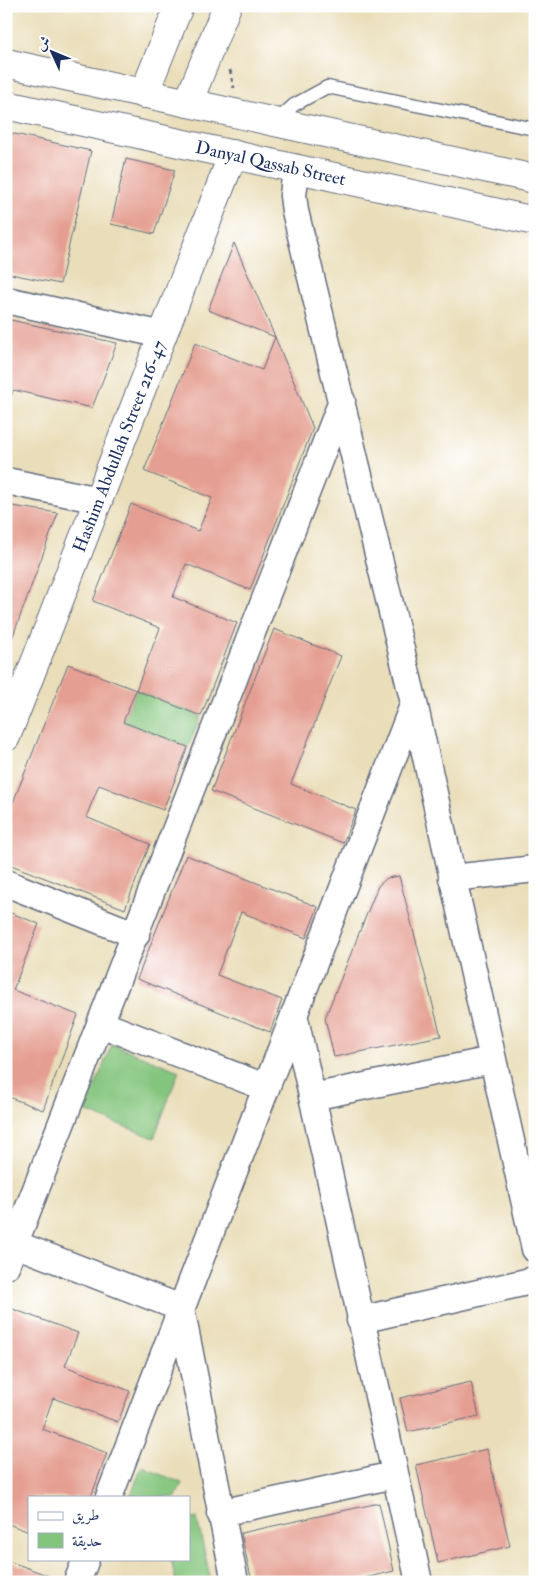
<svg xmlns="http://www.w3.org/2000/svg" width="541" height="1588" font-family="'IM FELL Double Pica',Amiri,serif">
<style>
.green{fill:#84c57d;stroke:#507a6e}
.building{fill:#e59f92}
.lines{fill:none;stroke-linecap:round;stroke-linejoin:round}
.lane-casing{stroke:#636c7e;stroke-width:15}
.street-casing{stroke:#636c7e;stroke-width:29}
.secondary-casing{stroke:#636c7e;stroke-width:30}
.path{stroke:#636c7e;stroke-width:3;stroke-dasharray:4 4;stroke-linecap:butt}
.lane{stroke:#fff;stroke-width:12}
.street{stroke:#fff;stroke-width:26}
.secondary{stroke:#fff;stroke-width:28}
.labels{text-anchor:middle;stroke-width:4;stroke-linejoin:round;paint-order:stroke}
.street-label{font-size:18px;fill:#1b2f5e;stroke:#fff}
</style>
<rect width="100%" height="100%" fill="#fff"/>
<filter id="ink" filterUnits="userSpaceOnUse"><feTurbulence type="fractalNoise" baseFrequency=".02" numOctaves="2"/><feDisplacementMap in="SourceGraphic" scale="10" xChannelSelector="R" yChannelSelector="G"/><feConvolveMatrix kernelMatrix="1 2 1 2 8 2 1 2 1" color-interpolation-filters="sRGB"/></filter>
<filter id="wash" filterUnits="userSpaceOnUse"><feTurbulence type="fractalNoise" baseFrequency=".0096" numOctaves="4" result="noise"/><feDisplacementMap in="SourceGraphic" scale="20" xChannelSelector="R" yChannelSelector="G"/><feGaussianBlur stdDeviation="1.12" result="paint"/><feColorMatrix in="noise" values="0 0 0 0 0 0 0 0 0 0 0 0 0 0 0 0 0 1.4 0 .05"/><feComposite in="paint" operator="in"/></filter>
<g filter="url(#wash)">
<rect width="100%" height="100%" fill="#eadeba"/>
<path class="green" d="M136 690 201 716 188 747 123 722Z
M112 1044 179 1071 154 1138 85 1111Z
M142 1467 182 1483 176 1497H130Z
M197 1518 211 1582H176L171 1559H189V1520Z"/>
<g id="blocks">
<path class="building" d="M6 132 91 151 60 284 6 273Z
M126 159 175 170 154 234 111 224Z
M234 243 275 337 313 428 250 590 186 564 173 597 237 623 201 716 136 690 160 628 93 601 131 504 198 531 212 498 144 471 195 343 262 370 275 337 208 310Z
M6 319 117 343 92 408 13 390 6 416Z
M6 505 58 513 6 655Z
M274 629 341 656 291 784 356 810 343 843 211 791Z
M68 664 136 690 123 722 188 747 163 810 99 785 86 817 150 844 125 909 6 863V820Z
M186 855 318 907 306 938 241 912 217 975 282 1000 270 1032 137 979Z
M399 876 441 1036 334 1057 325 1018 378 886 387 878Z
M6 911 39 924 13 990 78 1015 43 1110 6 1096Z
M10 1308 78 1333 65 1366 130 1391 118 1422 53 1398 42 1429 107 1453 91 1497H29V1532L6 1523V1317Z
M471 1382 479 1416 408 1432 400 1398Z
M487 1449 510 1546 438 1563 416 1465Z
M379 1503 394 1571 348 1582H252L241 1533Z
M6 1560 60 1580 59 1582H6Z"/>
</g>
</g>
<g filter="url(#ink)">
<use href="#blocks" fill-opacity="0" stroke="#636c7e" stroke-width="1"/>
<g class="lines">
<g class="lane-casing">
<path id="lane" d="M275 122 294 105 327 87 535 129"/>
</g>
<g class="street-casing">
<path id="street" d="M296 168 293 196 295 211 414 703 535 1249
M6 300 163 335
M6 481 99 500
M452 878 535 869
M6 883 136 935
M294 1014 419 1582
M101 1024 265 1087
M312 1097 492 1060
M15 1244 181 1308 235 1582
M6 1266 342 401
M360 1320 535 1280
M109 1497 414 703
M220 1513 394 1475
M77 1582 86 1559"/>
</g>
<g class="secondary-casing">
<g id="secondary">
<path d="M6 63 535 179"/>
<path d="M144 94 179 6"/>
<path d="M188 103 227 6"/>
<path id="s1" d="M6 105 535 221"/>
<path id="s2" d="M6 737 233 154"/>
</g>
</g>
<path class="path" d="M230 70 234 88"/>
<use href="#lane" class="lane"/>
<use href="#street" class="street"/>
<use href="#secondary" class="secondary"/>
</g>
</g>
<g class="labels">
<g class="street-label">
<text dy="6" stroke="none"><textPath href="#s1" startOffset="271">Danyal Qassab Street</textPath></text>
<text dy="6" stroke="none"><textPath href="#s2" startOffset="312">Hashim Abdullah Street 216-47</textPath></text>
</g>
</g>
<rect width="541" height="1588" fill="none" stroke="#fff" stroke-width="25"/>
<rect x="28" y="1496" width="162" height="65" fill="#ffffff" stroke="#a4acbf"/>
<rect x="38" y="1512" width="25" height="8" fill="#ffffff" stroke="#a4acbf"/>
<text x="72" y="1520" font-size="15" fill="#1b2f5e">طريق</text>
<rect x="38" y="1533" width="25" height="15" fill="#84c57d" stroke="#a4acbf"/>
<text x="72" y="1546" font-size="15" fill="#1b2f5e">حديقة</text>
<g transform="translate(52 52) rotate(314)" stroke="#ffffff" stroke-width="4" paint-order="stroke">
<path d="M0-4L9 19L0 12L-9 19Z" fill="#1b2f5e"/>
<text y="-8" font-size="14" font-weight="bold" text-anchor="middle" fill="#1b2f5e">ش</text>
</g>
</svg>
